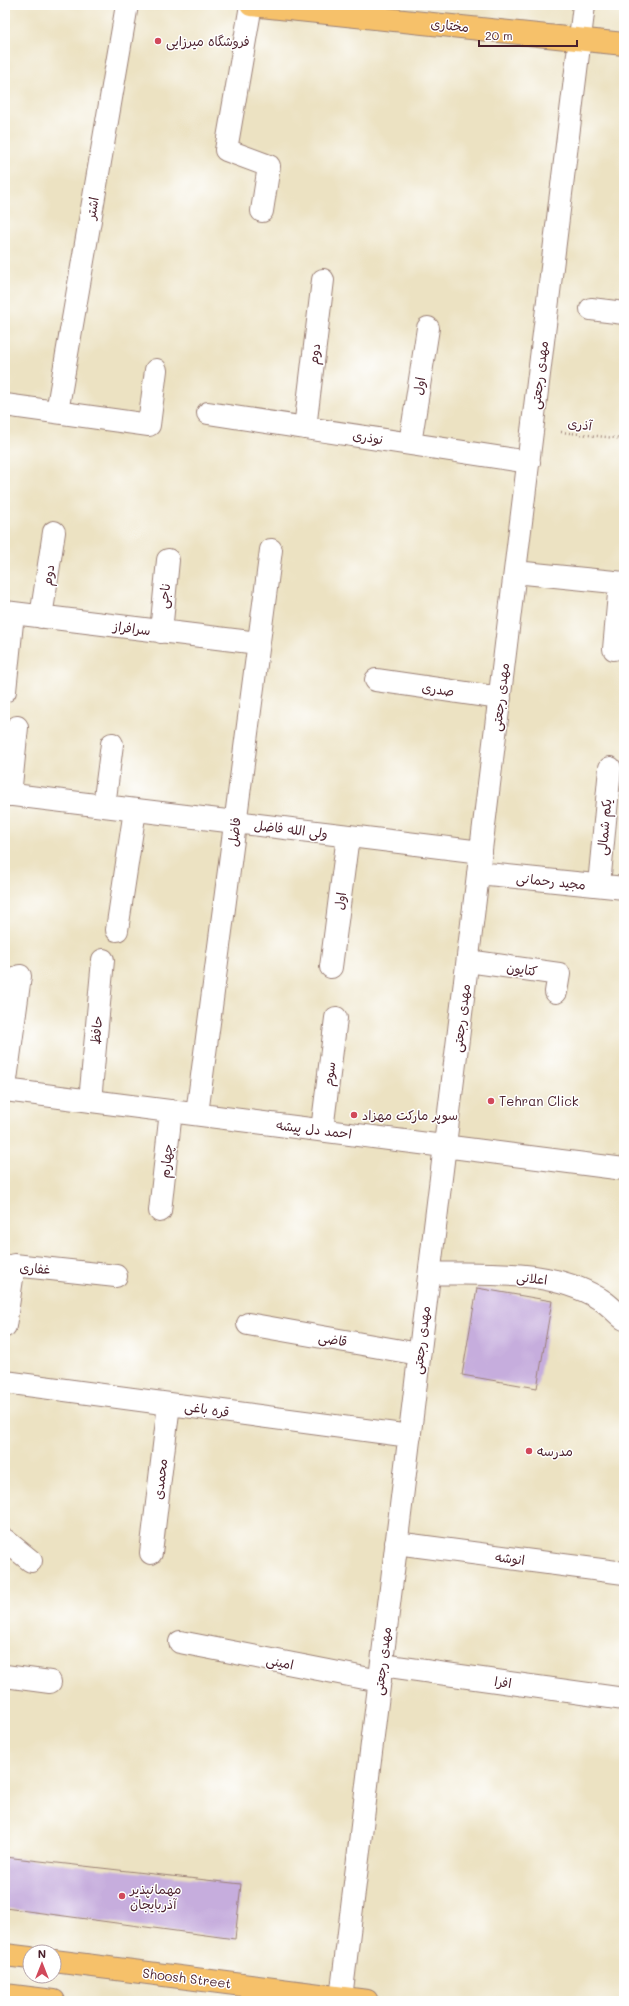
<svg xmlns="http://www.w3.org/2000/svg" width="629" height="2006" font-family="Mali,'Playpen Sans Arabic',sans-serif">
<style>
.building{fill:#c6addd}
.lines{fill:none;stroke-linecap:round;stroke-linejoin:round}
.minor-casing{stroke:#9b8076;stroke-width:24}
.major-casing{stroke:#9b8076;stroke-width:24}
.path{stroke:#9b8076;stroke-width:2.5;stroke-dasharray:1 3;stroke-linecap:butt}
.minor{stroke:#fff;stroke-width:22}
.major{stroke:#f6c16b;stroke-width:22}
.poi-dot{fill:#d1495b;stroke:#fff;stroke-width:1.5}
.labels{text-anchor:middle;stroke-width:3;stroke-linejoin:round;paint-order:stroke}
.street-label{font-size:13px;fill:#4a1f2b;stroke:#fff}
.poi-label{font-size:13px;fill:#4a1f2b;stroke:#fff;text-anchor:start}
</style>
<rect width="100%" height="100%" fill="#fff"/>
<filter id="ink" filterUnits="userSpaceOnUse"><feTurbulence type="fractalNoise" baseFrequency=".025" numOctaves="2"/><feDisplacementMap in="SourceGraphic" scale="8" xChannelSelector="R" yChannelSelector="G"/><feConvolveMatrix kernelMatrix="1 2 1 2 8 2 1 2 1" color-interpolation-filters="sRGB"/></filter>
<filter id="wash" filterUnits="userSpaceOnUse"><feTurbulence type="fractalNoise" baseFrequency=".012" numOctaves="4" result="noise"/><feDisplacementMap in="SourceGraphic" scale="16" xChannelSelector="R" yChannelSelector="G"/><feGaussianBlur stdDeviation="0.9" result="paint"/><feColorMatrix in="noise" values="0 0 0 0 0 0 0 0 0 0 0 0 0 0 0 0 0 1.4 0 .05"/><feComposite in="paint" operator="in"/></filter>
<g filter="url(#wash)">
<rect width="100%" height="100%" fill="#ece2c2"/>
<g id="blocks">
<path class="building" d="M477 1288 552 1301 537 1388 462 1375Z
M5 1857 241 1884 235 1939 5 1908Z"/>
</g>
</g>
<g filter="url(#ink)">
<use href="#blocks" fill-opacity="0" stroke="#9b8076" stroke-width="1"/>
<g class="lines">
<g class="minor-casing">
<path id="minor" d="M251 5 226 150 269 166 262 211
M376 17 377 5
M591 309 624 313
M5 405 149 425 156 370
M57 412 127 5
M208 413 529 462
M305 428 323 280
M410 444 428 328
M515 572 624 583
M5 612 258 643
M41 617 54 532
M161 632 168 560
M614 649 620 583
M376 680 500 698
M5 691 13 613
M5 794 481 852
M10 795 17 727
M104 806 112 744
M478 873 624 888
M599 885 610 768
M117 930 135 810
M468 961 559 974 556 992
M331 967 348 836
M5 1087 20 976
M5 1090 624 1169
M90 1101 103 960
M197 1114 271 550
M322 1130 336 1018
M160 1211 171 1111
M430 1273C487 1275 549 1268 600 1299 609 1304 616 1313 624 1319
M248 1324 419 1354
M5 1326 14 1265 116 1276
M5 1382 410 1436
M5 1540 31 1561
M396 1543 624 1573
M151 1553 169 1404
M180 1642 380 1681
M382 1665 624 1699
M5 1676 50 1682
M341 1998 584 5"/>
</g>
<g class="major-casing">
<path id="major" d="M251 5 624 44
M5 1955 30 1958
M54 1961 367 2001
M5 1995 54 2001"/>
</g>
<path class="path" d="M561 432 624 439"/>
<use href="#minor" class="minor"/>
<use href="#major" class="major"/>
</g>
</g>
<g class="poi-dot">
<circle cx="158" cy="41" r="4"/>
<circle cx="491" cy="1101" r="4"/>
<circle cx="354" cy="1115" r="4"/>
<circle cx="529" cy="1451" r="4"/>
<circle cx="122" cy="1896" r="4"/>
</g>
<g class="labels">
<g class="street-label">
<text transform="translate(450 25) rotate(6)" y="5">مختاری</text>
<text transform="translate(92 208) rotate(-80)" y="5">اشتر</text>
<text transform="translate(314 354) rotate(-83)" y="5">دوم</text>
<text transform="translate(539 375) rotate(-83)" y="5">مهدی رجعتی</text>
<text transform="translate(419 386) rotate(-81)" y="5">اول</text>
<text transform="translate(580 424) rotate(7)" y="5">آذری</text>
<text transform="translate(368 437) rotate(9)" y="5">نوذری</text>
<text transform="translate(48 575) rotate(-82)" y="5">دوم</text>
<text transform="translate(164 596) rotate(-84)" y="5">ناجی</text>
<text transform="translate(132 628) rotate(7)" y="5">سرافراز</text>
<text transform="translate(438 689) rotate(8)" y="5">صدری</text>
<text transform="translate(500 697) rotate(-83)" y="5">مهدی رجعتی</text>
<text transform="translate(604 827) rotate(-85)" y="5">یکم شمالی</text>
<text transform="translate(291 829) rotate(7)" y="5">ولی الله فاضل</text>
<text transform="translate(234 832) rotate(-83)" y="5">فاضل</text>
<text transform="translate(551 881) rotate(6)" y="5">مجید رحمانی</text>
<text transform="translate(340 901) rotate(-83)" y="5">اول</text>
<text transform="translate(522 969) rotate(8)" y="5">کتایون</text>
<text transform="translate(461 1018) rotate(-83)" y="5">مهدی رجعتی</text>
<text transform="translate(96 1030) rotate(-85)" y="5">حافظ</text>
<text transform="translate(329 1074) rotate(-83)" y="5">سوم</text>
<text transform="translate(314 1129) rotate(7)" y="5">احمد دل پیشه</text>
<text transform="translate(166 1161) rotate(-84)" y="5">چهارم</text>
<text transform="translate(35 1268) rotate(4)" y="5">غفاری</text>
<text transform="translate(532 1278) rotate(6)" y="5">اعلانی</text>
<text transform="translate(333 1339) rotate(10)" y="5">قاضی</text>
<text transform="translate(421 1340) rotate(-83)" y="5">مهدی رجعتی</text>
<text transform="translate(207 1409) rotate(8)" y="5">قره باغی</text>
<text transform="translate(160 1479) rotate(-83)" y="5">محمدی</text>
<text transform="translate(510 1558) rotate(7)" y="5">انوشه</text>
<text transform="translate(382 1661) rotate(-83)" y="5">مهدی رجعتی</text>
<text transform="translate(280 1662) rotate(11)" y="5">امینی</text>
<text transform="translate(503 1682) rotate(8)" y="5">افرا</text>
<text transform="translate(187 1978) rotate(7)" y="5">Shoosh Street</text>
</g>
<g class="poi-label">
<text x="166" y="46">فروشگاه میرزایی</text>
<text x="499" y="1106">Tehran Click</text>
<text x="362" y="1120">سوپر مارکت مهزاد</text>
<text x="537" y="1456">مدرسه</text>
<text x="130" y="1894">مهمانپذیر<tspan x="130" dy="15">آذربایجان</tspan></text>
</g>
</g>
<rect width="629" height="2006" fill="none" stroke="#fff" stroke-width="20"/>
<g transform="translate(42 1964)"><circle r="19" fill="#ffffff" stroke="#b7a5aa"/>
<path d="M0-3L7 15L0 10L-7 15Z" fill="#d1495b"/>
<text y="-6" font-size="11" font-weight="bold" text-anchor="middle" fill="#4a1f2b">N</text>
</g>
<path d="M479 40v6h98v-6" fill="none" stroke="#4a1f2b" stroke-width="2"/>
<text x="485" y="40" font-size="12" fill="#4a1f2b" stroke="#ffffff" stroke-width="3" paint-order="stroke">20 m</text>
</svg>
